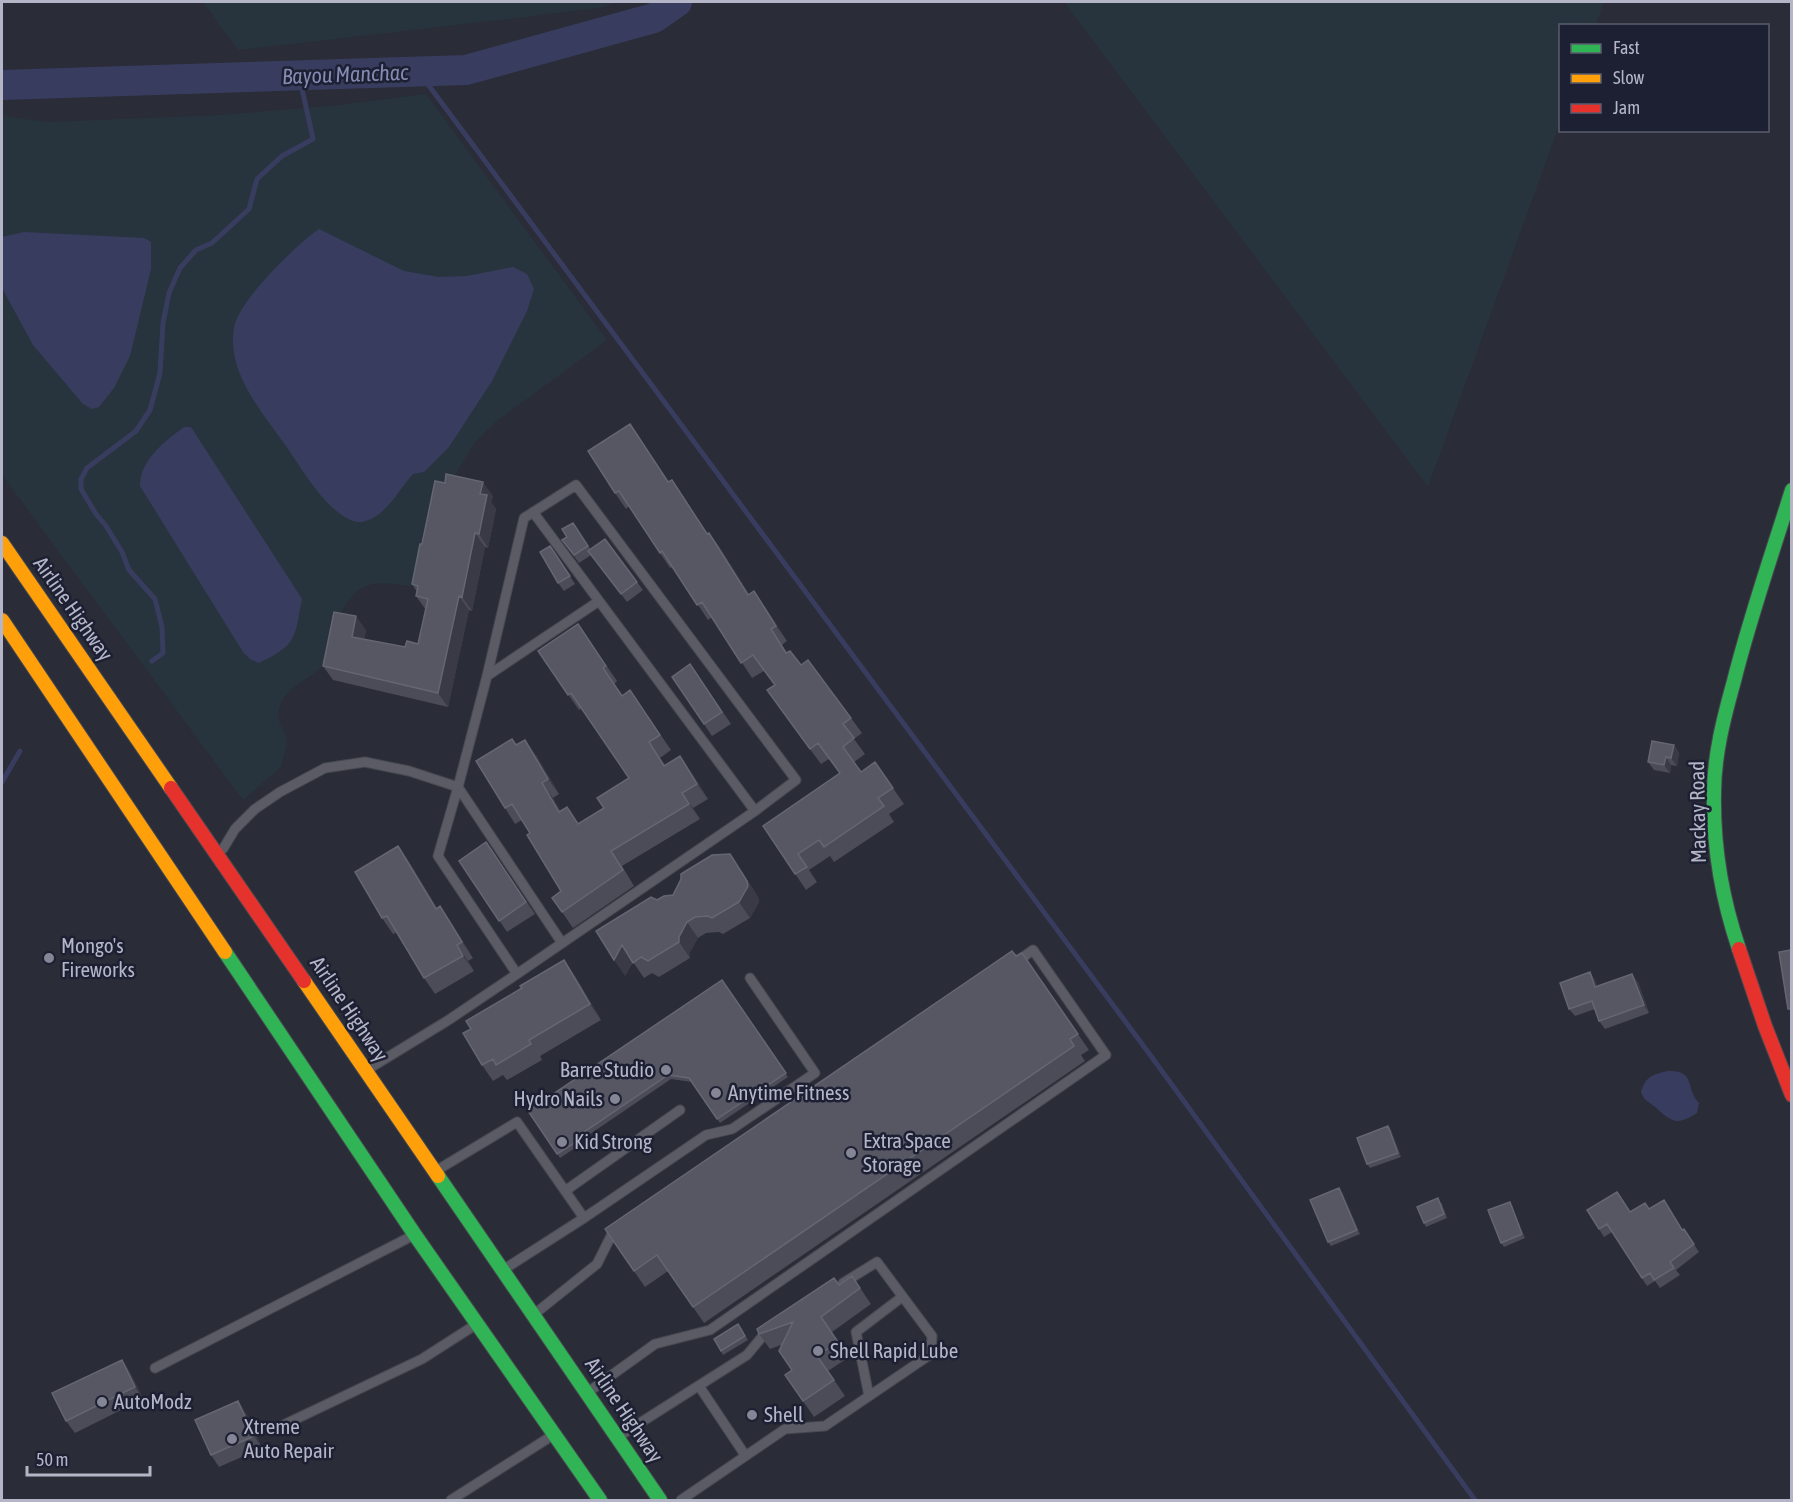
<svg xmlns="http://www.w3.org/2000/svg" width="1793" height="1502" font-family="'Asap Condensed',sans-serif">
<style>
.green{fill:#27343d}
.water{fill:#383d5f}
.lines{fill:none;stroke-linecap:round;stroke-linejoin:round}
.stream{stroke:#383d5f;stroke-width:5}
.river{stroke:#383d5f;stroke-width:30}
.lane-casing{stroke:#464850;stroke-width:11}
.fast-casing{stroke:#464850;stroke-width:16}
.slow-casing{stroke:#464850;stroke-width:16}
.jam-casing{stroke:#464850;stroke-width:16}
.lane{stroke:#5a5b65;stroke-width:9}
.fast{stroke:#30b455;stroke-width:14}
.slow{stroke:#ff9f0a;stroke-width:14}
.jam{stroke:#e5322d;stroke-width:14}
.wall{fill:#4b4c57}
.shaded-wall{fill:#393a45}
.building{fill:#565763;stroke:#656673;stroke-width:1.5}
.poi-dot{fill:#848695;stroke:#1d2032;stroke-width:2}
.labels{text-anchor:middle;stroke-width:5;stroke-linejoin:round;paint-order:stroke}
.street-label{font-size:21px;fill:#b4b6c8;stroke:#1d2032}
.poi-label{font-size:21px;fill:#b4b6c8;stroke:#1d2032;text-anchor:start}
.water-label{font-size:22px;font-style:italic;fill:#848bb3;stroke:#1d2032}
</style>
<rect width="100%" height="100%" fill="#2a2c37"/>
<path class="green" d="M203 2H617L603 7 516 18 238 50Z
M1064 2H1604L1596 25 1560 26V123L1428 487Z
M426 94 607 340 497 421 475 442 447 488 421 576 411 586C402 586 393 583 384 583 350 583 340 611 332 639 329 649 328 661 320 668 308 681 286 687 280 706 275 724 285 728 287 741 288 747 282 759 281 767L243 800 2 475V116L49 122 221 115 341 105Z"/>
<path class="water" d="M319 229 404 271 439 277 467 276 513 267 527 274 534 289 527 311 492 381 449 447 424 472 413 474C398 490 386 518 361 522 351 523 340 514 333 508 316 493 299 465 286 446 269 422 248 397 238 369 233 355 232 342 234 328 238 301 296 245 319 229Z
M24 232 144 238 151 242V269L130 356 114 388 99 407 92 409 83 404 33 345 2 288V237Z
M184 427H191L302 599C294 639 298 644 259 663L250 659 243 652 140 486C140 460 165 441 184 427Z
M1668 1071C1696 1070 1685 1088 1699 1103L1697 1113C1675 1127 1671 1121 1654 1106 1647 1101 1644 1100 1641 1092 1645 1077 1653 1074 1668 1071Z"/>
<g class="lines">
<path class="stream" d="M418 71 1148 1052 1475 1500
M152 661 163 653 162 627 155 599 129 570 122 552 106 526 96 514 81 489V479L87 468 136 431 150 410 160 373 163 323 169 293 180 268 196 250 212 243 249 209 257 179 282 156 313 139 299 75
M2 782 20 751"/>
<path class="river" d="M2 85 466 70 654 18 677 2"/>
<g class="lane-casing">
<path id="lane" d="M533 512 755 811
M487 676 599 601
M223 849 235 829 255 809 280 792 325 768 365 762 409 771 458 787 438 856 517 974 755 811 796 780 576 485 524 518 487 676 458 787 562 943
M370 1068 447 1021 517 974
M439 1169 517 1122 584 1218 506 1268
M565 1191 680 1110
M584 1218 706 1135 732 1129 815 1073 750 978
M537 1312 597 1264 612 1234 619 1230
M155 1368 410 1237
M699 1386 745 1455
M591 1390 655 1344 710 1330 1106 1055 1033 950 1016 962
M869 1396 856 1332 902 1297
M277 1428 422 1359 472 1327
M621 1435 747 1355 766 1332 771 1329
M451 1500 550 1437
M681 1500 785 1429 825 1426 931 1354 932 1336 877 1262 843 1283"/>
</g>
<g class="fast-casing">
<path id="fast" d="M1739 949C1722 899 1713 845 1714 793 1714 755 1724 717 1734 681 1750 617 1772 554 1792 490
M225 952 415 1235 600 1500
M438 1176 660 1500"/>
</g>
<g class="slow-casing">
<path id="slow" d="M2 543 171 788
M2 620 225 952
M304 981 438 1176"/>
</g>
<g class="jam-casing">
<path id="jam" d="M171 788 304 981
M1739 949 1765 1026 1792 1095"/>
</g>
<use href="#lane" class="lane"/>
<use href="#fast" class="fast"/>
<use href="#slow" class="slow"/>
<use href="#jam" class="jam"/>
</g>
<path class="wall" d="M630 424 669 482 672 480 683 496 708 534 709 533 720 548 749 594 765 607 787 641 782 645 787 653 801 665 851 718 862 733 854 739 865 754 854 762 861 772 875 762 904 804 889 814 894 822 834 862 830 856 809 870 817 882 806 890 763 826 840 774 829 759 821 764 778 706 767 690 775 685 764 671 752 678 712 617 708 620 673 567 670 568 660 553 629 506 626 509 615 493Z
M445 483 493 496 491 502 496 509 488 548 485 547 472 611 469 610 448 707 333 680 323 666 366 630 364 639 405 647 418 644 426 610 416 596 417 592 412 584 422 544Z
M573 523 591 550 637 582 643 590 627 602 591 555 579 563 562 540 567 537Z
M550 546 575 584 564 591 558 583Z
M578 624 617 681 614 684 622 695 630 690 671 750 660 758 665 765 691 772 708 799 693 808 700 819 622 866 634 886 573 928 562 912 561 891 530 833 522 820 515 824 505 808 516 745 536 755 559 794 553 798 560 811 579 824 604 808 629 778 582 708 579 710 538 651Z
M690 664 731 724 712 736 672 677Z
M1674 745 1679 753 1677 766 1671 765 1670 773 1654 770 1648 762Z
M486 842 535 914 507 932 459 861Z
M398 846 409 862 437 908 440 906 451 922 473 958 468 961 474 971 435 994 424 978 397 932 393 934 382 918Z
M741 870 758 897 759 902 750 918 723 934 719 932 706 933 698 938 690 952V958L659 977 652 973 644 978 633 962 625 976 657 900Z
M1022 953 1089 1050 1081 1055 1085 1061 704 1323 668 1271 645 1287 605 1229Z
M1590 972 1595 980 1597 987 1638 982 1649 1013 1605 1029 1599 1021 1595 1009 1575 1016 1569 1009Z
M575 976 601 1020 540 1056 542 1060 507 1080 503 1075 493 1081 482 1065Z
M722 980 788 1077 720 1123 692 1082 671 1079 577 1143 578 1146 560 1158 528 1111Z
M1388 1126 1391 1130 1401 1157 1370 1168 1367 1164Z
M1339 1188 1342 1192 1360 1234 1331 1246 1328 1242Z
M1623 1200 1630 1212 1645 1203 1649 1209 1664 1200 1683 1230 1684 1229 1699 1252 1676 1270 1680 1275 1660 1288 1655 1281 1647 1286 1612 1232 1604 1237 1599 1229Z
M1441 1202 1447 1218 1426 1227 1424 1223Z
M1512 1206 1525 1238 1504 1247 1501 1243Z
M852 1276 871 1304 832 1332 849 1357 828 1371 845 1396 814 1417 785 1375 792 1370 781 1345 770 1349 759 1334Z
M738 1324 748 1340 723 1355 721 1351Z
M122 1360 130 1372 143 1399 75 1433 66 1421Z
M246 1413 262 1448 219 1467 211 1455Z"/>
<path class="shaded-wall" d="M483 482 493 496 491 502 496 509 488 548 479 534 480 494Z
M475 533 485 547 472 611 462 597Z
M709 533 720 548 759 610 748 595Z
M754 591 765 607 787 641 776 626Z
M459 596 469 610 448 707 438 693Z
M356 616 366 630 362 651 352 637Z
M525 740 536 755 559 794 548 779Z
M1674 745 1679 753 1677 766 1671 758Z
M680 756 691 772 708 799 697 784Z
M1666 757 1671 765 1670 773 1664 765Z
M542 783 553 798 570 827 559 812Z
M682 793 693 808 700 819 689 804Z
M398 846 409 862 447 925 436 909Z
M730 854 758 897 759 902 750 918 739 902Z
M440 906 451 922 473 958 462 942Z
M687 922 698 938 690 952V958L679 942V937Z
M457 945 468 961 474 971 463 956Z
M622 945 633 961 625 976 614 960Z
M564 960 575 976 601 1020 590 1004Z
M1590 972 1595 980 1601 995 1595 987Z
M1632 974 1638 982 1649 1013 1644 1005Z
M1388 1126 1391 1130 1401 1157 1398 1153Z
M1339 1188 1342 1192 1360 1234 1357 1230Z
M1510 1202 1512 1206 1525 1238 1522 1234Z
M122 1360 130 1372 143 1399 135 1387Z
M238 1401 246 1413 262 1448 254 1436Z"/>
<path class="building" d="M630 424 668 482 672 480 707 534 709 533 748 595 754 591 776 626 771 629 786 653 790 651 801 665 808 660 851 718 843 724 854 738 843 747 861 772 875 762 893 788 878 798 884 806 824 847 819 840 798 854 807 867 795 874 763 826 840 773 818 743 810 749 767 690 775 685 753 655 741 663 702 602 697 605 662 551 660 553 619 491 615 493 588 451Z
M446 474 483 482 480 494 487 495 479 534 475 533 462 597 459 596 438 693 323 666 334 612 356 616 352 637 405 647 407 641 418 644 428 599 416 596 418 586 412 584 420 544H422L435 481 445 483Z
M573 523 588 546 574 555 562 540 567 537 562 529Z
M605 539 637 582 621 594 588 551Z
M550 546 570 576 558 583 540 552Z
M578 624 606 666 603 668 622 696 630 690 660 735 649 742 664 766 680 756 697 784 682 793 689 804 611 851 623 870 562 912 552 898 561 891 527 835 530 833 512 804 505 808 476 761 512 739 516 745 525 740 548 779 542 783 559 812 567 807 578 824 604 808 597 798 629 778 571 693 568 695 538 651Z
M690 664 722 712 704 724 672 677Z
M1652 741 1674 745 1671 758 1666 757 1664 765 1648 762Z
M486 842 526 902 499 921 459 861Z
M398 846 436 909 440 906 462 942 457 945 463 956 424 978 387 916 382 918 355 872Z
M730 854 747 881 748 886 739 902 712 918 708 916 695 917 687 922 679 937V942L648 961 641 957 633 963 622 945 614 960 596 931 651 897 657 900 664 896 673 895 681 879V874L712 855Z
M1791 950V1009H1788L1779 952Z
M1012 951 1016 956 1022 953 1078 1034 1070 1039 1074 1046 693 1307 657 1255 634 1271 605 1229Z
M564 960 590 1004 529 1040 531 1044 496 1065 493 1059 482 1065 463 1033 471 1029 466 1021 522 988 520 986Z
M1590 972 1595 987 1632 974 1644 1005 1599 1021 1592 1001 1569 1009 1560 983Z
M722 980 786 1073 717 1119 689 1078 668 1075 574 1139 576 1142 557 1154 528 1111Z
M1388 1126 1398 1153 1367 1164 1357 1138Z
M1339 1188 1357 1230 1328 1242 1310 1200Z
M1617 1192 1630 1212 1645 1203 1649 1209 1664 1200 1682 1230 1684 1229 1694 1244 1670 1262 1674 1268 1654 1280 1650 1273 1642 1278 1607 1224 1599 1229 1587 1210Z
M1438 1198 1444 1214 1424 1223 1417 1207Z
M1510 1202 1522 1234 1501 1243 1488 1210Z
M852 1276 860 1288 821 1317 838 1342 817 1356 834 1380 803 1401 785 1375 792 1370 779 1351 793 1322 759 1334 757 1329 834 1278 839 1285Z
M738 1324 745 1336 721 1351 714 1339Z
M122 1360 135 1387 66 1421 52 1393Z
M238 1401 254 1436 211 1455 195 1420Z"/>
<g class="poi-dot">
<circle cx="49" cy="958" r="6"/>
<circle cx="666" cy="1070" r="6"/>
<circle cx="716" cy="1093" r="6"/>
<circle cx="615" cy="1099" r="6"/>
<circle cx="562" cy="1142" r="6"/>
<circle cx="851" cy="1153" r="6"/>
<circle cx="818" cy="1351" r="6"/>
<circle cx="102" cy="1402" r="6"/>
<circle cx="752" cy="1415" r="6"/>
<circle cx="232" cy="1439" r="6"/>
</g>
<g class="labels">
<g class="street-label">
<text transform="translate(73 609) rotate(55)" y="7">Airline Highway</text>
<text transform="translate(1698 812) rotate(-91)" y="7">Mackay Road</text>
<text transform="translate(349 1009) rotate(56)" y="7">Airline Highway</text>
<text transform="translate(624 1410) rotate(56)" y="7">Airline Highway</text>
</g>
<g class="poi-label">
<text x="61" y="953">Mongo's<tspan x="61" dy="24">Fireworks</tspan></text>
<text x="654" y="1077" text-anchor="end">Barre Studio</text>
<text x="728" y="1100">Anytime Fitness</text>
<text x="603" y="1106" text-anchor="end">Hydro Nails</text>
<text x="863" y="1148">Extra Space<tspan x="863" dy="24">Storage</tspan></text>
<text x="574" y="1149">Kid Strong</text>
<text x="830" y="1358">Shell Rapid Lube</text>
<text x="114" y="1409">AutoModz</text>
<text x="764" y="1422">Shell</text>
<text x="244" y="1434">Xtreme<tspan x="244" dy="24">Auto Repair</tspan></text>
</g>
<g class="water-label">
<text transform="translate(345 74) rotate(-2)" y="8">Bayou Manchac</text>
</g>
</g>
<rect width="1793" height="1502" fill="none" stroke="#b4b6c8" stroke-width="6"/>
<rect x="1559" y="24" width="210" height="108" fill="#1d2032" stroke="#595c6e" stroke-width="1.5"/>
<rect x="1571" y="44" width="30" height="9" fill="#30b455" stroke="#595c6e" stroke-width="1.5"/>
<text x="1613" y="54" font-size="18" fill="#b4b6c8">Fast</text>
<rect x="1571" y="74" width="30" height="9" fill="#ff9f0a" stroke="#595c6e" stroke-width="1.5"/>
<text x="1613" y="84" font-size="18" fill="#b4b6c8">Slow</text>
<rect x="1571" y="104" width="30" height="9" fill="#e5322d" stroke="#595c6e" stroke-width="1.5"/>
<text x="1613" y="114" font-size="18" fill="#b4b6c8">Jam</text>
<path d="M27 1466v9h123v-9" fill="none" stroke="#b4b6c8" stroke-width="3"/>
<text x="36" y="1466" font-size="18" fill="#b4b6c8" stroke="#1d2032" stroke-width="4.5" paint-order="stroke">50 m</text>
</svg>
